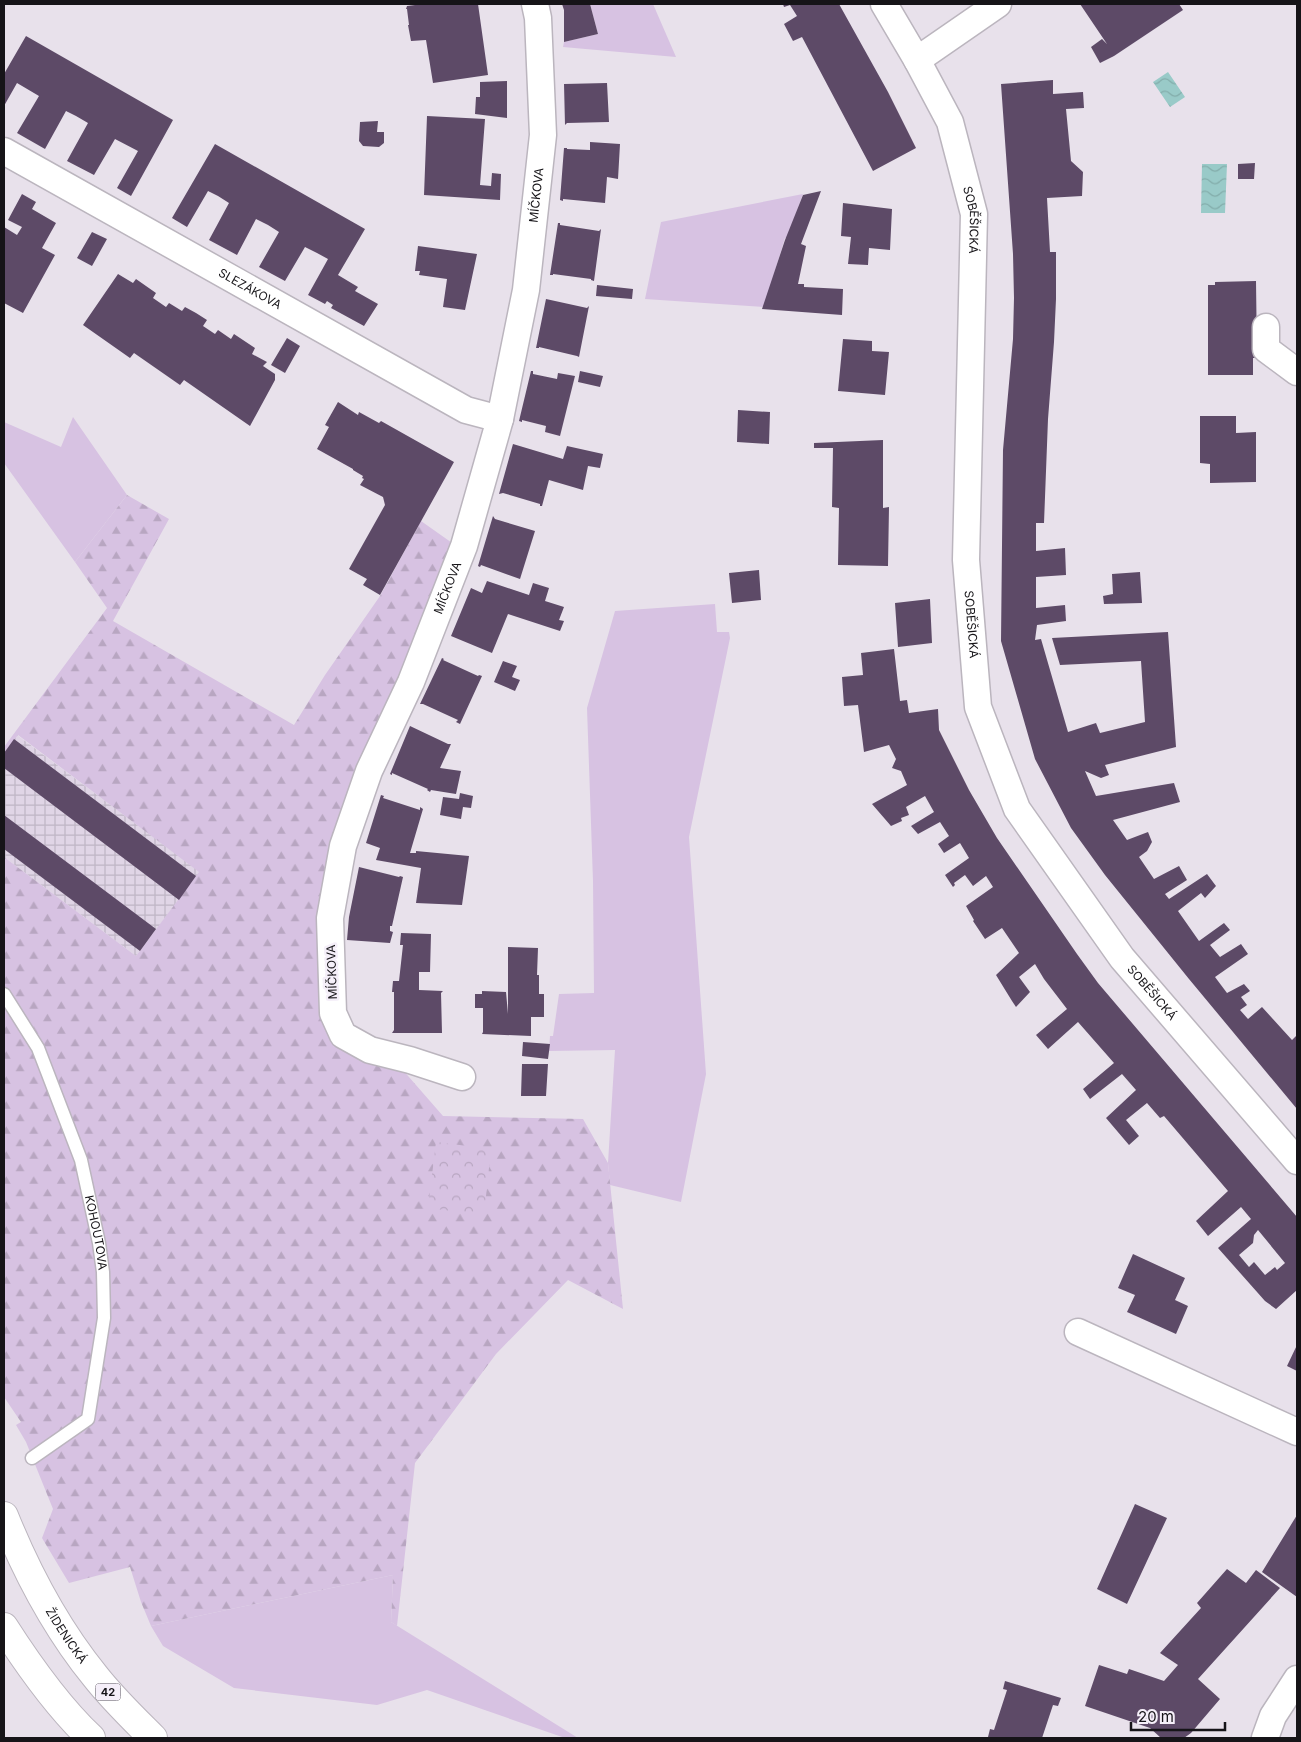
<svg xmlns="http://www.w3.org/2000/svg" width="1301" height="1742" font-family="Inter,sans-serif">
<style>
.industrial{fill:url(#industrial-grid)}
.grass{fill:#d7c2e2}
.forest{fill:url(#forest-firs)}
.park{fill:url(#park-crowns)}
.water{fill:url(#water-waves)}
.building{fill:#5d4a67;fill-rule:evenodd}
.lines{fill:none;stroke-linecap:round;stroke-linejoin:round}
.service-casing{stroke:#bbb5be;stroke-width:15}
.minor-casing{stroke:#bbb5be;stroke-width:29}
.trunk-casing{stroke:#bbb5be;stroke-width:30}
.service{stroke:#fff;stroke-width:12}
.minor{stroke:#fff;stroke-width:26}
.trunk{stroke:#fff;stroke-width:28}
.labels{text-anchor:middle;stroke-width:5;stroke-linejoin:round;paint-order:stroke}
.shield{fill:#f5eff9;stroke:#59565c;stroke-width:1}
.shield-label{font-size:11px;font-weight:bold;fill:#161418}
.street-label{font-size:12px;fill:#161418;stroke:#f5eff9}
</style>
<defs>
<pattern id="industrial-grid" width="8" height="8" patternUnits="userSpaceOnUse" patternTransform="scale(1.25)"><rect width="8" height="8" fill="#e0d5e6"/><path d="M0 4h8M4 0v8" fill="none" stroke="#bfb6c5"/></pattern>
<pattern id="forest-firs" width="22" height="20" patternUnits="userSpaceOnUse" patternTransform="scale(1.25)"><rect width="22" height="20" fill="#d7c2e2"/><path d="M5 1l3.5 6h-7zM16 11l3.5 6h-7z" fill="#b8a6c1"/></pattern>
<pattern id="park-crowns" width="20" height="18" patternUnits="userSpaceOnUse" patternTransform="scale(1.25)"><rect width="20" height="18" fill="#d7c2e2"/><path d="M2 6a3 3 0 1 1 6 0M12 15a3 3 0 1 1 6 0" fill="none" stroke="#b8a6c1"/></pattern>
<pattern id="water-waves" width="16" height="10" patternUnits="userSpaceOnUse" patternTransform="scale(1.25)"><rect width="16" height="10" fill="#99cac8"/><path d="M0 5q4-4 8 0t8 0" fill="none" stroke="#83adab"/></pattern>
</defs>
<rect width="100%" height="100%" fill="#e8e1eb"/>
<path class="industrial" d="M17 735 200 872 136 956 4 857V753Z"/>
<path class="grass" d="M590 4H653L676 57 563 47 564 42 598 34Z
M803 194 787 238H785L764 307 645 299 661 222Z
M73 417 127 495 75 562 4 463V422L61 447Z
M715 604 717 632H729L730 638 689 837 706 1074 681 1202 610 1185 608 1163 615 1050 549 1051 550 1036H553L559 994 594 993 593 881 587 708 615 611Z
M393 1575 391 1622 578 1738H565L427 1690 377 1705 234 1688 163 1646 151 1626Z"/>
<path class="forest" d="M127 495 169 519 113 621 294 725 325 675 380 596 421 521 455 545 360 769 324 1014 402 1069 443 1116 583 1119 608 1163 623 1309 568 1280 496 1354 415 1463 397 1626 391 1622 393 1575 151 1626 141 1602 130 1567 69 1583 42 1538 53 1509 26 1442 16 1425 21 1422 4 1397V857L136 956 199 872 18 735 4 753V747L107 608 75 562Z"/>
<path class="park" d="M436 1142 491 1149 484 1215 428 1208Z"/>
<path class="water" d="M1168 72 1185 97 1170 107 1153 82Z
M1202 164H1227L1225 213H1201Z"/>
<path class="building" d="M423 4H478L488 75 433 83 426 40 411 41 408 25H409L407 9H406L407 6Z
M562 4H590L598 34 564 42V10Z
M783 4H839L888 92 916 148 873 171 802 37 793 41 784 24 797 16 790 5 784 7Z
M1080 4H1179L1183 10 1114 56 1100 63 1091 47 1102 39 1107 44Z
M26 36 173 120 131 196 117 188 138 151 115 139 94 175 67 161 88 123 76 116 66 111 45 149 17 133 39 96 17 83 4 106V74Z
M1053 80V94L1083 92 1084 108 1066 109 1071 161 1083 172 1082 196 1047 198 1050 252H1056V299L1054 342 1048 419 1044 523H1036V551L1065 548 1066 575 1036 577V608L1065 605 1066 621 1037 625 1035 640 1041 639 1068 732 1096 723 1100 733 1145 722 1141 661 1060 665 1052 638 1168 632 1176 747 1105 765 1109 775 1101 778 1085 771 1096 796 1174 783 1180 802 1113 820 1127 840 1148 832 1152 842 1147 851 1139 857 1154 879 1179 866 1187 880 1165 894 1169 899 1207 874 1216 886 1205 898 1201 893 1178 911 1199 941 1224 923 1230 930 1210 945 1220 957 1241 944 1248 954 1215 977 1227 993 1244 984 1250 991 1241 997 1247 1005 1240 1010 1248 1019 1262 1007 1292 1040 1297 1035V1109L1189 979 1105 875 1071 828 1035 759 1001 641 1003 450 1013 339 1014 298 1013 254 1001 84Z
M507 81V118L475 114 476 97H480V82Z
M607 83 609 122 567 123 565 125 564 84Z
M427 116 485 119 480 185 491 186 492 173 501 174 500 200 424 195Z
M378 121 377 132H384V143L379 147 363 146 359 141 360 122Z
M590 142 620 144 618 179 607 177 605 203 563 199V201L560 200 564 148H567V149L590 150Z
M215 144 365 229 338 275 358 287 355 291 378 304 364 326 331 308 333 305 327 301 325 304 308 295 328 259 317 253 305 247 285 281 259 267 279 232 268 225 256 219 237 255 209 240 229 203 218 196 208 191 187 227 172 218Z
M1255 163 1254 179H1238V164Z
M821 191 801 244 806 246 798 284H804V287L843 289 842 315 762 309 785 240 803 195Z
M22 194 36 202 32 209 56 223 42 248 55 255 23 313 4 303V227L17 235 22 227 8 220Z
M843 203 892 209 890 250 869 248 868 265 848 264 851 237 841 236Z
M558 223H560V225L599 231 601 229 594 281 591 280V279L553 274V275H550Z
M92 232 107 239 92 266 77 258Z
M418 246 477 254 465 310 443 307 447 279 419 275 420 271H415Z
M118 274 133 283 136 279 156 293 153 298 166 307 169 303 182 311 185 307 196 313 207 320 203 326 215 334 218 330 231 339 234 334 255 348 252 354 267 362 263 366 275 374V380L250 426 184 380 180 385 134 353 130 358 83 325Z
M1256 281 1257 358H1253V375H1208V285H1215V282Z
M597 285 633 289 632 299 596 296Z
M546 299 587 308 589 306 579 357 577 356 539 347V348H536Z
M287 338 300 346 285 373 271 365Z
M843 339 872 341V351L889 352 885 395 838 391Z
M531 371H533V374L557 379 558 373 575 376 560 436 545 432 546 426 522 420V422L519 421Z
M580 371 603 376 600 387 578 382Z
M338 402 358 415 359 412 379 423 381 421 454 462 380 595 363 585 367 579 349 569 385 505 383 497 360 485 364 479 362 478 363 476 353 470V469L317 449 329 427 325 425Z
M738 410 770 412 769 444 737 442Z
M1200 416H1236V433L1256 432V482L1210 483V464L1200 463Z
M883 440V508L889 507 888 566 838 565 839 508 832 507 833 448H814V443Z
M513 444 563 459 567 446 603 454 600 468 588 466 583 490 549 480 542 506H540V504L503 493 499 494Z
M493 516 495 519 535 531 520 579 481 565 480 567 478 566Z
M759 570 761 600 732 603 729 573Z
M1140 572 1142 603 1104 604 1103 596 1113 594 1112 574Z
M487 581 529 595 533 583 549 588 545 601 564 607 559 620 564 621 560 631 508 614 492 653 451 636 471 588 482 593Z
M930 599 932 643 898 647 895 603Z
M894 649 900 701 907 700 909 713 938 709 939 730 969 790 997 838 1077 954 1098 983 1297 1217V1290L1276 1309 1265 1301 1218 1248 1251 1219 1241 1207 1208 1236 1196 1221 1228 1191 1164 1116 1160 1118 1147 1103 1126 1120 1139 1136 1129 1145 1106 1118 1136 1090 1122 1074 1090 1099 1083 1089 1114 1063 1078 1022 1048 1049 1036 1035 1067 1009 1044 979 1035 964 1019 977 1030 992 1016 1007 1012 1001 996 975 1019 953 1002 928 985 939 973 921 974 920 966 906 993 887 986 876 973 886 965 875 954 883 955 885 953 887 945 875 969 858 960 843 944 853 938 844 949 836 940 822 918 834 911 826 934 812 925 796 906 807 909 815 901 818 902 821 891 826 872 804 907 785 901 771 892 768 896 759 889 745 864 752 858 705 844 706 842 677 863 675 861 653ZM1258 1230 1285 1263 1277 1270 1275 1267 1265 1275 1254 1262 1249 1267 1239 1255 1253 1243 1254 1235Z
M442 658 444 659 443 660 478 676 479 675 482 676 460 724 456 722 458 720 423 704H420Z
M503 661 517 666 512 677 520 680 515 691 494 682Z
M410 726 448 744H451L440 768 461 771 456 794 431 790 430 792 427 790 428 789 392 773V775L390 774Z
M14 739 196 876 179 900 4 768V753Z
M460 793 473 796 471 808 463 807 461 819 440 815 443 797 459 799Z
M381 795 384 796 383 798 420 810V807L423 809 410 853H416V851L469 856 462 905 416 903 421 868 376 860 380 848 366 843Z
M4 815 156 929 140 951 4 849Z
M359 867 399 877 400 876 403 877 392 926H390V931L393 932 390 943 347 940 349 917Z
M401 933 431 934 430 972H419V990L443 991 441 993 442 1033H392L394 1030V992H392L393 981H399L403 945H400Z
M508 947 538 948 537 975H539V994H544V1017H531V1036L482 1034 483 1032V1008H475V994H482V991L506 992 508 1014Z
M523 1042 550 1044 548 1059 522 1056Z
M522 1064H548L546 1096H521Z
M1133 1254 1185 1278 1175 1300 1188 1306 1176 1334 1127 1312 1135 1295 1118 1288Z
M1297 1345V1371L1287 1366Z
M1135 1504 1167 1518 1127 1604 1097 1589Z
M1297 1515V1597L1262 1572Z
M1227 1569 1246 1583 1256 1570 1280 1588 1198 1679 1220 1699 1191 1733 1184 1738H1161L1150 1728 1085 1706 1099 1665 1127 1674 1129 1669 1164 1681 1178 1665 1160 1653 1201 1608 1197 1603Z
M1005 1681 1061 1698 1058 1706 1053 1705 1042 1738 988 1737 990 1729 994 1730 1007 1690 1003 1689Z"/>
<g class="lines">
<g class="service-casing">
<g id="service">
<path id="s1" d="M4 994 38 1048 81 1160 99 1243 103 1272 104 1318 88 1419 32 1458"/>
</g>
</g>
<g class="minor-casing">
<g id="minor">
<path id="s2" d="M884 4 917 60 950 122 974 214 966 560 978 707 1017 809 1122 958 1297 1161"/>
<path d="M917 60 998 4"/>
<path id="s3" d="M4 151 466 410 500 419"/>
<path d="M1266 327V349L1297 372"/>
<path id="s4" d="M462 1077 410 1060 370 1050 343 1035 333 1013 330 918 343 846 369 771 411 682 464 546 500 419 526 290 543 135 538 18 535 4"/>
<path d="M1078 1332 1297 1432"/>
<path d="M1265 1738 1273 1716 1297 1679"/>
</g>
</g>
<g class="trunk-casing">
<g id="trunk">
<path id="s5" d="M4 1516C27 1573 56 1628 95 1676 113 1699 133 1718 153 1738"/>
<path d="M4 1627C29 1666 57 1706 91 1738"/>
</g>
</g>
<use href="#service" class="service"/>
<use href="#minor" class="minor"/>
<use href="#trunk" class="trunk"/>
</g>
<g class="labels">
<rect class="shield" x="95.5" y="1683.5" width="25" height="17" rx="4"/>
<g class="shield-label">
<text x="108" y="1696">42</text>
</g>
<g class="street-label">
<text dy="4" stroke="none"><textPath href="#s4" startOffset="1002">MÍČKOVA</textPath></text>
<text dy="4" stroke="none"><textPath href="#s2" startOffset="236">SOBĚŠICKÁ</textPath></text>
<text dy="4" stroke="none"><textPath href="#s3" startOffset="282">SLEZÁKOVA</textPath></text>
<text dy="4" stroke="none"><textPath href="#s4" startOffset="598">MÍČKOVA</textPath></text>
<text dy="4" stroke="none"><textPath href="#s2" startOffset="641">SOBĚŠICKÁ</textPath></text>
<text transform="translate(332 972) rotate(-92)" y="4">MÍČKOVA</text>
<text dy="4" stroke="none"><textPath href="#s2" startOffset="1061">SOBĚŠICKÁ</textPath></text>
<text dy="4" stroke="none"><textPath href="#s1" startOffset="258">KOHOUTOVA</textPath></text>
<text dy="4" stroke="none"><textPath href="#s5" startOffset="135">ŽIDENICKÁ</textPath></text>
</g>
</g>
<rect width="1301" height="1742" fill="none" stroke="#161418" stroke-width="10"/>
<path d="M1131 1722v8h94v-8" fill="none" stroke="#161418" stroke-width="2.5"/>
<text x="1138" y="1722" font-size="15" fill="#161418" stroke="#f5eff9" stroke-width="4" paint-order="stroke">20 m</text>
</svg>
